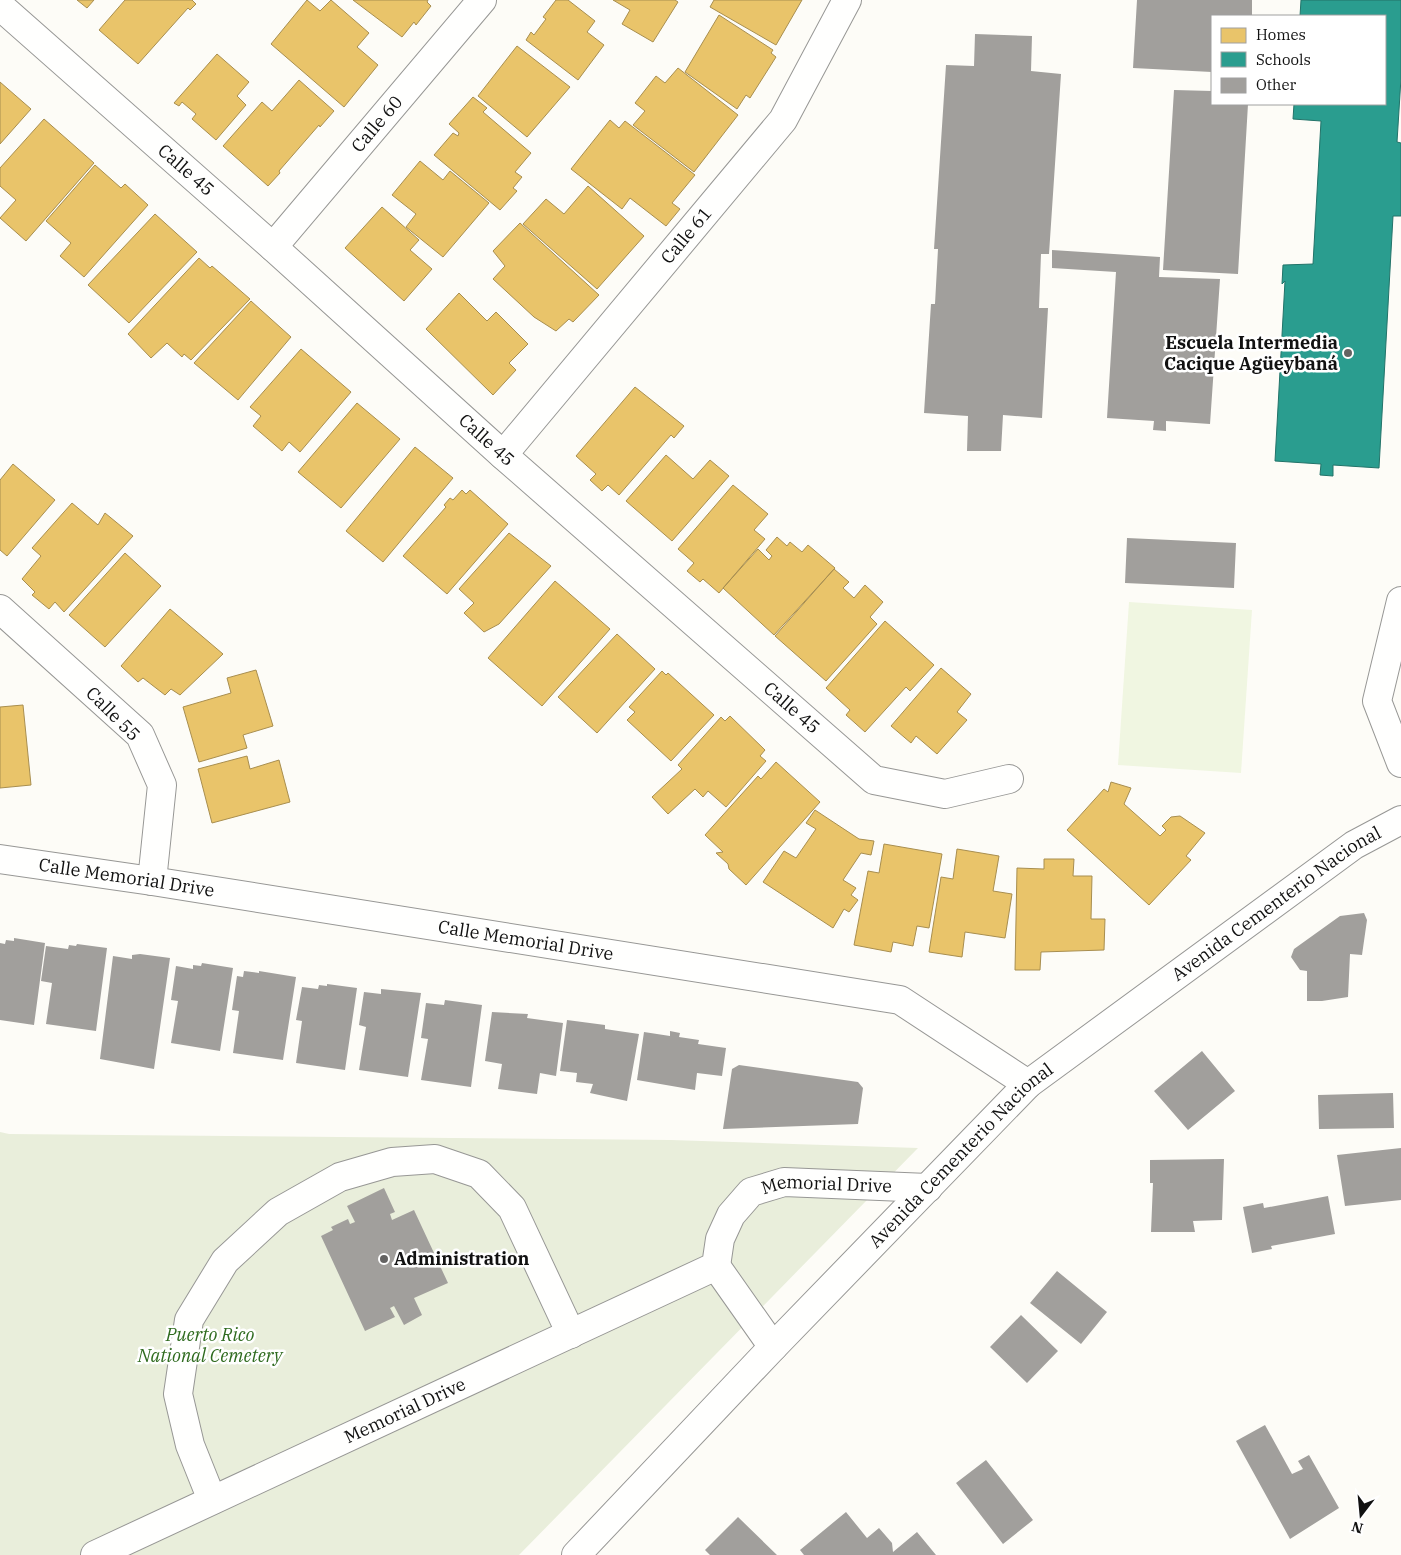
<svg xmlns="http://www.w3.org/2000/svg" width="1401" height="1555" font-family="'IBM Plex Serif',serif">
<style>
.cemetery{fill:#e9eedb}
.pitch{fill:#f0f6e1}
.homes{fill:#e9c46a;stroke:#a88e4f}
.schools{fill:#2a9d8f;stroke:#227369}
.building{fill:#a19f9c}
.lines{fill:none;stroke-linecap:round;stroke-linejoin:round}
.minor-casing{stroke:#979795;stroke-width:30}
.minor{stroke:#fffffe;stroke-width:28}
.poi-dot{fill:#646362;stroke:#fff;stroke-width:2}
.labels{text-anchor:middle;stroke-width:5;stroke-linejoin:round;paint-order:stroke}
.street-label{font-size:18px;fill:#111;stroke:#fff}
.poi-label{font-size:18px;font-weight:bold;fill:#111;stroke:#fff;text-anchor:end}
.park-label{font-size:18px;font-style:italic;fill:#2f6b1f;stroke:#fff}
</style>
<rect width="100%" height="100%" fill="#fdfcf7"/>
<path class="cemetery" d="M0 1132 9 1134 671 1140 918 1148 519 1555H0Z"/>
<path class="pitch" d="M1129 602 1252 610 1241 773 1118 765Z"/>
<path class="homes" d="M77 0H94L87 8Z
M125 0H192L196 4 190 10 188 8 138 64 99 30Z
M307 0 320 11 331 0 369 33 357 47 378 65 344 107 271 44Z
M353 0H428L427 2 431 6 416 25 414 22 402 37Z
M556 0H568L595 21 587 32 604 45 578 80 526 40 531 32 534 35 546 19 543 17Z
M613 0H675L678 2 653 42 622 24 630 10Z
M714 0H802L776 45 710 7Z
M719 15 773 50 771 53 776 57 750 98 746 95 737 109 685 72Z
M517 46 570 87 527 137 478 96Z
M217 54 249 82 237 96 246 105 216 140 192 119 196 114 182 102 179 106 174 103Z
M678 68 738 115 694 172 633 125 645 111 635 103 656 76 665 83Z
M299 80 334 111 320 127 319 125 279 171 280 173 268 186 223 146 262 102 272 111Z
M0 82 31 109 0 144Z
M473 97 487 108 483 112 531 153 515 172 522 177 513 188 517 191 500 210 434 155 453 133 458 136 459 133 449 124Z
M44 119 94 163 26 241 0 218 16 200 0 186V168Z
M610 120 619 128 625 121 695 175 672 203 680 209 666 226 630 198 622 209 571 169Z
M420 161 443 180 450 171 489 203 443 257 406 227 416 214 392 195Z
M95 165 121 188 125 184 148 205 84 277 60 256 71 243 46 221Z
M588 186 644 236 597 289 523 224 546 199 564 214Z
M382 207 419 240 410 250 432 269 404 301 345 248Z
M155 214 197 252 129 323 88 285Z
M520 223 599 295 573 322 569 319 556 331 534 317 493 279 505 266 493 251Z
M199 258 210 268 212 266 250 299 191 360 184 354 182 357 167 343 151 358 128 334Z
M459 293 487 321 496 312 528 344 509 363 516 370 493 395 426 329Z
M251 301 291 337 238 400 194 363Z
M301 349 351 392 300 452 289 442 282 451 253 426 261 416 250 407Z
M635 387 684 426 674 438 671 435 619 495 608 485 602 491 590 480 596 474 576 456Z
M357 403 400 439 341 508 298 472Z
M415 447 453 478 383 562 346 531Z
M666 455 693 479 710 460 729 476 672 541 626 501Z
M13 464 55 500 7 556 0 550V480Z
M733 485 768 514 754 530 765 539 719 593 703 579 700 582 687 571 694 563 678 549Z
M462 490 466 494 470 490 508 524 447 594 403 556 446 507 444 505 450 498 453 500Z
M72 503 98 525 105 513 133 536 64 612 55 602 49 609 32 595 35 592 22 579 41 556 32 548Z
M509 533 551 566 499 624 484 632 464 613 474 603 459 589Z
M777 537 787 546 790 542 802 552 808 545 835 568 774 635 723 588 758 549 769 560 772 556 766 550Z
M125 553 161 586 105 647 69 615Z
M834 569 849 582 843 588 854 598 865 585 883 602 870 617 877 624 826 681 775 636Z
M555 581 610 629 542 706 488 658Z
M170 609 223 654 180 695 171 689 165 695 143 678 138 682 121 666Z
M885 621 934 665 910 691 906 687 865 732 846 715 850 710 826 688Z
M617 634 655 669 597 733 558 697Z
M941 668 971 694 957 712 967 720 937 754 916 736 911 743 891 726Z
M256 670 273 726 243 735 247 748 199 762 183 707 231 693 227 678Z
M662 671 666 675 668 673 714 715 671 761 627 720 635 712 629 707Z
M23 705 31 785 0 788V707Z
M730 716 765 750 760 756 766 761 726 807 708 791 703 797 695 789 668 814 652 797 682 769 678 765 721 717 725 721Z
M247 756 250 769 279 760 290 802 212 823 198 769Z
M776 762 820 802 746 885 729 869 728 864 716 853 723 852 705 835 758 776 761 779Z
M1111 782 1131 788 1124 804 1160 836 1166 830 1162 826 1171 817 1180 816 1205 833 1186 856 1191 860 1149 905 1067 830 1104 789 1108 792Z
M815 810 859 839 874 841 871 855 861 853 843 880 856 888 851 895 858 900 849 912 844 909 833 928 763 882 784 851 796 858 816 829 806 823Z
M884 844 942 854 929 928 917 926 913 946 893 942 891 952 854 945 868 871 879 873Z
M957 849 999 856 993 891 1012 894 1005 938 965 932 962 957 929 952 941 877 953 879Z
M1044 859H1074L1073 876H1092L1091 919H1105L1104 950 1041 952 1040 970H1015L1017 868 1044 869Z"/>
<path class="schools" d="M1301 0H1401V78L1397 142 1401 143V216H1393L1379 468 1333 465V476L1320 475 1321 464 1275 461 1285 281 1282 284 1283 265 1313 264 1321 121 1293 119 1294 104H1385V16H1300Z"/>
<path class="building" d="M1137 0H1252V16H1212V72L1133 68Z
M975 34 1032 36 1031 71 1061 74 1049 254H1041L1039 308H1048L1042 418 1003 415 1001 451H967L968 416 924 413 931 304H935L938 249H934L946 65 974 66Z
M1174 90 1212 91V104H1248L1238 274 1163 270Z
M1052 250 1160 257 1159 277 1220 279 1210 424 1166 421V431L1153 430 1154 421 1107 418 1116 272 1052 268Z
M1127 538 1236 543 1234 588 1125 583Z
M1364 913 1367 920 1362 955 1350 954 1348 997 1322 1001H1307V971L1300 970 1291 957 1294 949 1340 916Z
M14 938 45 943 34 1025 0 1020V943L5 944 6 940 14 941Z
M77 944 107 948 96 1031 46 1024 52 983 41 981 46 946 68 949 69 945 76 946Z
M140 954 170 958 154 1069 100 1059 113 956 132 959V955Z
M202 963 233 968 220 1051 171 1043 178 1001 171 1000 176 966 193 969V965L201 966Z
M244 971 259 973V971L296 977 283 1060 233 1053 239 1011 232 1010 237 976 243 977Z
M327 984 357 988 345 1070 296 1063 302 1021 296 1020 302 987 318 989 319 985 327 986Z
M381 989 421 993 408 1077 359 1070 366 1027 359 1025 364 992 381 994Z
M445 1000 482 1005 471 1087 421 1080 428 1039 421 1038 426 1003 444 1005Z
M492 1012 528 1014 527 1018 563 1023 556 1076 540 1073 537 1094 498 1089 502 1064 485 1061Z
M567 1020 605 1025V1029L639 1034 627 1101 590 1093 593 1084 576 1082 577 1073 560 1071Z
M670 1031 680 1033 679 1037 699 1040 698 1044 726 1048 722 1076 697 1073 695 1090 637 1080 644 1032 670 1036Z
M1202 1051 1235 1091 1188 1130 1154 1091Z
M739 1065 858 1082 863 1088 858 1124 723 1129 732 1069Z
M1393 1093 1394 1128 1319 1129 1318 1095Z
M1401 1148V1200L1345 1206 1337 1155Z
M1224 1159 1222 1220 1193 1221 1195 1232H1151L1153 1183H1150V1160Z
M384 1188 395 1212 390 1214 392 1220 414 1210 448 1283 414 1298 422 1315 404 1325 394 1306 390 1308 395 1317 365 1331 321 1236 333 1230 331 1227 348 1219 350 1224 355 1222 347 1206Z
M1328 1196 1335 1234 1271 1246 1272 1249 1252 1253 1243 1207 1263 1203 1264 1208Z
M1057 1271 1107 1312 1081 1344 1030 1303Z
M1021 1315 1058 1351 1027 1383 990 1347Z
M1265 1425 1292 1474 1303 1469 1298 1461 1309 1455 1339 1508 1290 1539 1236 1441Z
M986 1460 1033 1520 1003 1544 956 1483Z
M846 1512 867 1538 879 1528 892 1543 893 1552 917 1532 936 1555H804L800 1550Z
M738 1517 777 1555H710L705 1550Z"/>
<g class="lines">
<g class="minor-casing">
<g id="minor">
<path id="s1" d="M0 6 273 247 503 455 874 780 945 794 1009 779"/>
<path id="s2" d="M273 247 482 0"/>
<path id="s3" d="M503 455 783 120 847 0"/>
<path d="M1401 601 1377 701 1401 763"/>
<path d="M0 609 140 735 162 785 152 881"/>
<path id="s4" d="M0 859 152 881 900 1000 1028 1084"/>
<path d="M716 1266 773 1347"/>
<path d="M212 1500 190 1445 178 1394 189 1320 225 1261 278 1212 340 1177 392 1162 435 1159 479 1174 512 1208 571 1334"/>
<path id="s5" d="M95 1555 716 1266 720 1239 731 1215 751 1192 784 1182 928 1188"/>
<path id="s6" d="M576 1555 773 1347 1028 1084 1354 845 1401 820"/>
</g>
</g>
<use href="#minor" class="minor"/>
</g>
<g class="poi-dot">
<circle cx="1348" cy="353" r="5"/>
<circle cx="384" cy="1259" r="5"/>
</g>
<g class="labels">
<g class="street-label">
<text dy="6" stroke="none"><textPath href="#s2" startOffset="161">Calle 60</textPath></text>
<text dy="6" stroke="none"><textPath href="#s1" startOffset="248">Calle 45</textPath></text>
<text dy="6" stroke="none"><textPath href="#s3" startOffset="286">Calle 61</textPath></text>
<text dy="6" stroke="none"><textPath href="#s1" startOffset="652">Calle 45</textPath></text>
<text dy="6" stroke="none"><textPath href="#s1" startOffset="1058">Calle 45</textPath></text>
<text transform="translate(113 714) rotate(45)" y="6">Calle 55</text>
<text dy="6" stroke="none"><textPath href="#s4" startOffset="128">Calle Memorial Drive</textPath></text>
<text dy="6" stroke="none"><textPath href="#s6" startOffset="960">Avenida Cementerio Nacional</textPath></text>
<text dy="6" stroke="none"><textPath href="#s4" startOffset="532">Calle Memorial Drive</textPath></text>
<text dy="6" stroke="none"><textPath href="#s6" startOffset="555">Avenida Cementerio Nacional</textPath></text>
<text dy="6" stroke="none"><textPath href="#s5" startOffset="846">Memorial Drive</textPath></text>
<text dy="6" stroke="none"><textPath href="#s5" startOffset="342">Memorial Drive</textPath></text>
</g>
<g class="poi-label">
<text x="1338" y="349">Escuela Intermedia<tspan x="1338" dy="21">Cacique Agüeybaná</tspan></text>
<text x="394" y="1265" text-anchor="start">Administration</text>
</g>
<g class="park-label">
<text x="210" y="1341">Puerto Rico<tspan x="210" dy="21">National Cemetery</tspan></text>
</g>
</g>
<rect x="1211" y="15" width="175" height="90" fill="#ffffff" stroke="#a0a0a0"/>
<rect x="1221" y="28" width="25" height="15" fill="#e9c46a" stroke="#a0a0a0"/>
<text x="1256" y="40" font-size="15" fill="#111111">Homes</text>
<rect x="1221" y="52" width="25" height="15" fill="#2a9d8f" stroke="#a0a0a0"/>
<text x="1256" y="65" font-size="15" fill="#111111">Schools</text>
<rect x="1221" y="78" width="25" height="15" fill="#a19f9c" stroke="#a0a0a0"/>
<text x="1256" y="90" font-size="15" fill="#111111">Other</text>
<g transform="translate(1361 1515) rotate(196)" stroke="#ffffff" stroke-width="4" paint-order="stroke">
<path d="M0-4L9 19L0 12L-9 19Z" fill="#111111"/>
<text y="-8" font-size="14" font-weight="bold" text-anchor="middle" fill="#111111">N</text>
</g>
</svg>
